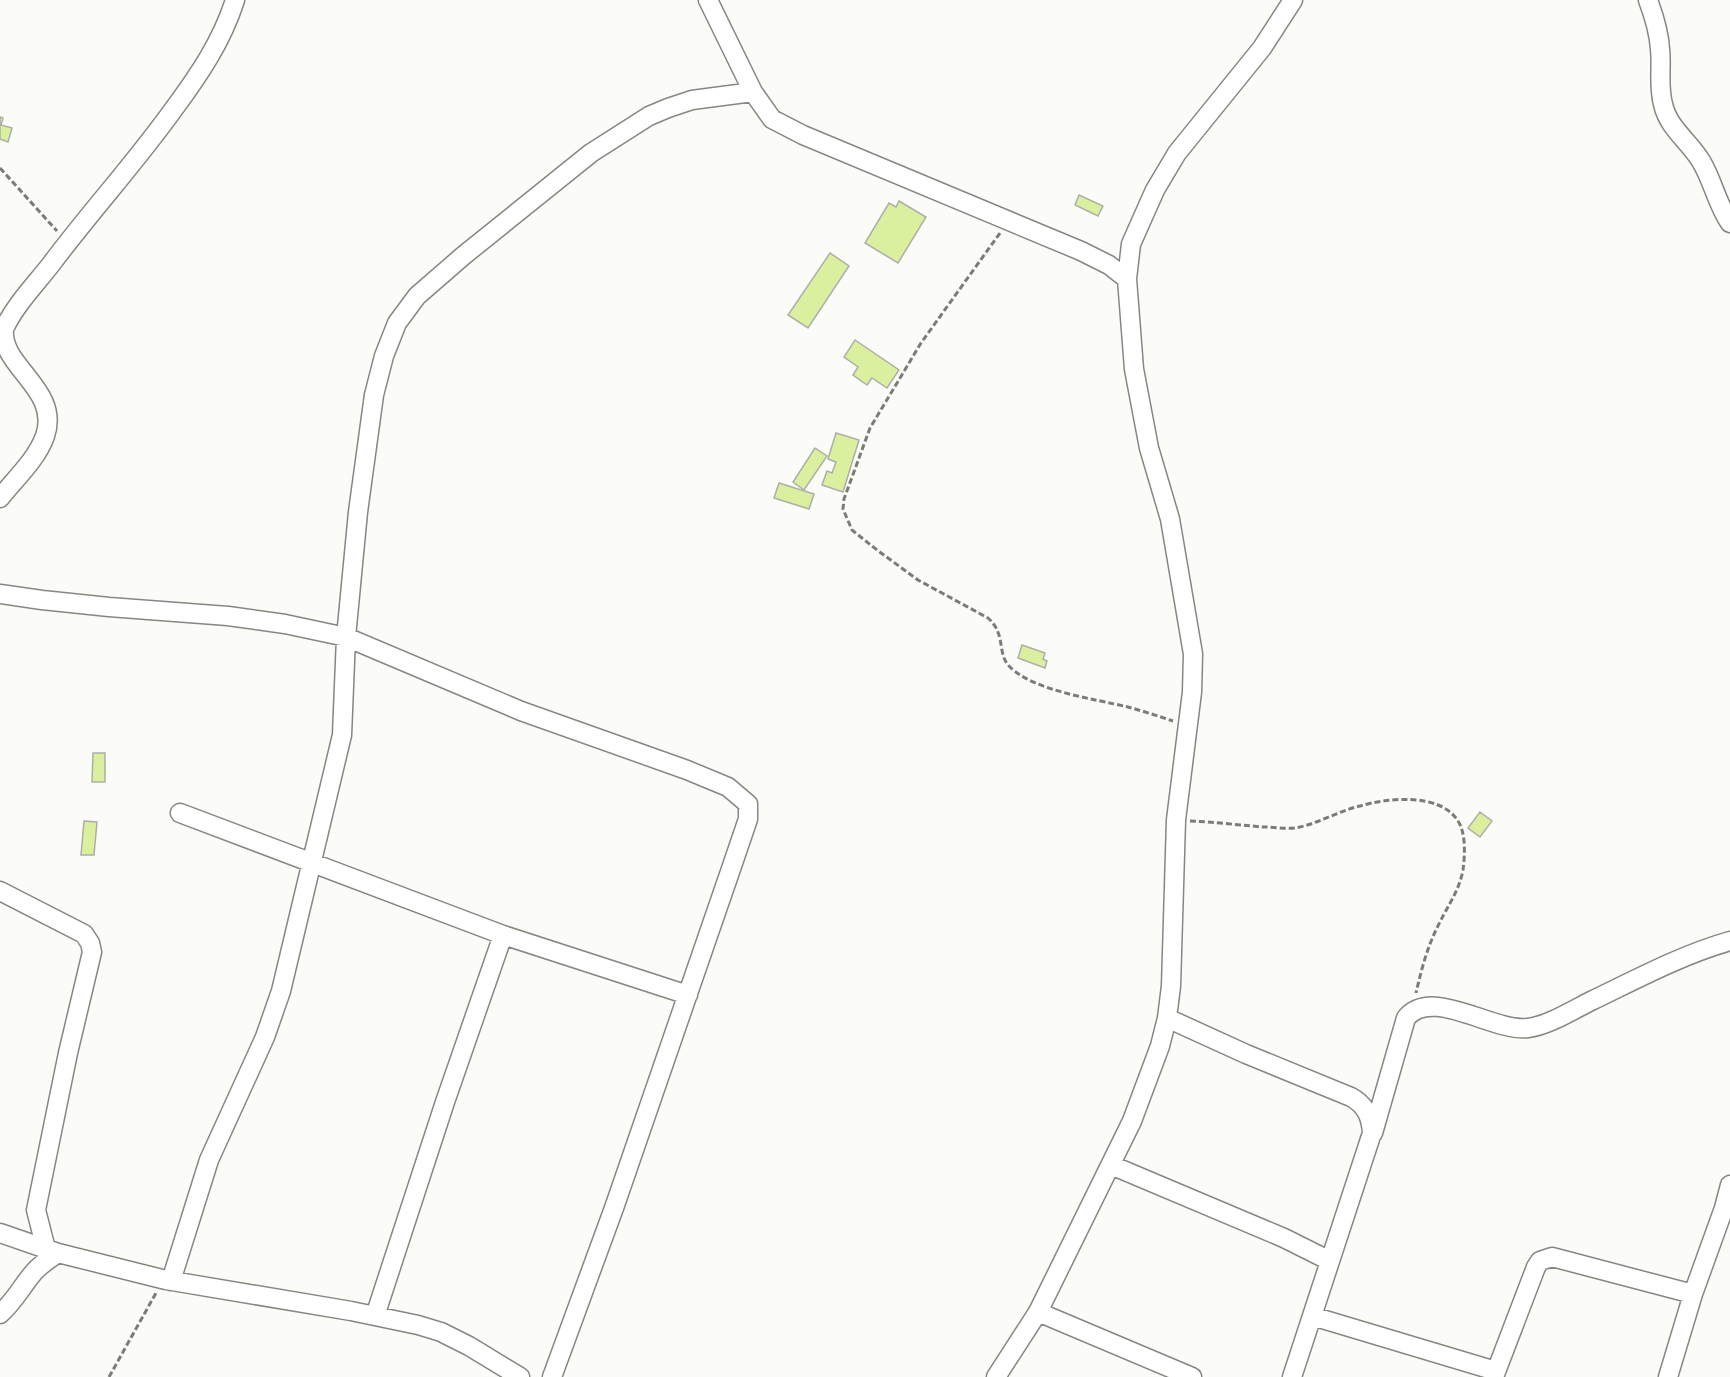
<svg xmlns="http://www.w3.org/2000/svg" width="1730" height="1377" font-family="Karla,sans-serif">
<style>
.building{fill:#daf09f;stroke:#adaeaa;stroke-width:1.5}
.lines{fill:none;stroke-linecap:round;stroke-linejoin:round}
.street-casing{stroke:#868783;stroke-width:21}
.path{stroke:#7b7b78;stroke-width:3;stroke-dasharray:6 3;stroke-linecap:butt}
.street{stroke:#fff;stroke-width:18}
</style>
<rect width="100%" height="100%" fill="#fbfcf7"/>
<path class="building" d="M0 117 3 118 1 125 12 128 8 142 0 139Z
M1079 195 1103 206 1098 216 1075 205Z
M899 201 926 217 898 263 865 243 889 203 896 207Z
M830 253 849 266 808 328 788 315Z
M855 340 899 370 887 388 872 378 867 385 853 375 858 367 844 357Z
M836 433 859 440 843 492 822 485 827 471 832 473 836 462 828 459Z
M815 448 827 456 804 490 793 482Z
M779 483 814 494 809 509 774 498Z
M1022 645 1045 653 1043 659 1047 661 1045 668 1018 658Z
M93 753H105V782H92Z
M1480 812 1492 821 1480 837 1468 828Z
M84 821 97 822 94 855H81Z"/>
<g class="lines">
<g class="street-casing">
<path id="street" d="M708 0 753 92 772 119 803 135 1081 251 1109 265 1127 279
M1648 0C1654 16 1659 32 1660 49 1662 67 1658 86 1663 104 1668 128 1689 141 1701 161 1713 181 1717 204 1730 223
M0 498C15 479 37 459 45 436 61 389 0 367 4 329 15 305 36 284 52 263 91 211 135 163 173 110 199 75 222 41 235 0
M0 594 42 600 109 607 228 616 285 624 346 637 521 711 687 770 728 787 748 804V819L732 866 614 1208 552 1377
M180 813 503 935 688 995
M0 891 84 934 90 943 92 952 68 1053 36 1210 46 1249
M1167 1018 1246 1054 1351 1097C1366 1105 1371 1117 1372 1133L1292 1377
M1373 1133 1406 1018C1432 986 1492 1032 1528 1028 1547 1026 1573 1010 1591 1001 1637 979 1681 955 1730 941
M1111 1165 1284 1238 1330 1261
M0 1233 58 1253 166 1280 351 1311 418 1325 441 1332 469 1346 520 1377
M171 1281 209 1160 265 1037 281 991 342 735 346 637 358 512 374 395 384 356 397 323 417 296 463 256 591 153 649 116 668 108 692 100 753 92
M1038 1312 1192 1377
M0 1314C14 1302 22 1286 34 1272 41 1264 49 1259 58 1253
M375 1316 445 1102 503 935
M1312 1316 1496 1371
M996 1377 1038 1312 1132 1121 1160 1046 1167 1018 1171 986 1176 820 1192 692 1193 654 1170 519 1149 448 1134 369 1127 279 1131 244 1155 190 1177 153 1262 48 1293 0
M1494 1377 1536 1267 1540 1261 1552 1257 1693 1294
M1668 1377 1693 1294 1724 1208 1730 1185"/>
</g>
<path class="path" d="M0 168 57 231
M1000 233 921 343 870 428 844 499 843 509 852 530 877 550 918 580 988 618C1007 635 996 653 1010 667 1034 691 1095 699 1128 707 1143 711 1158 716 1173 721
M1190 821C1214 822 1239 825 1263 827 1273 827 1285 829 1295 828 1318 824 1338 811 1360 806 1387 798 1440 792 1458 821 1466 833 1465 855 1463 870 1459 892 1446 908 1437 928 1427 948 1421 971 1416 993
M109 1377 156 1293"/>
<use href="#street" class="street"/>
</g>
</svg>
